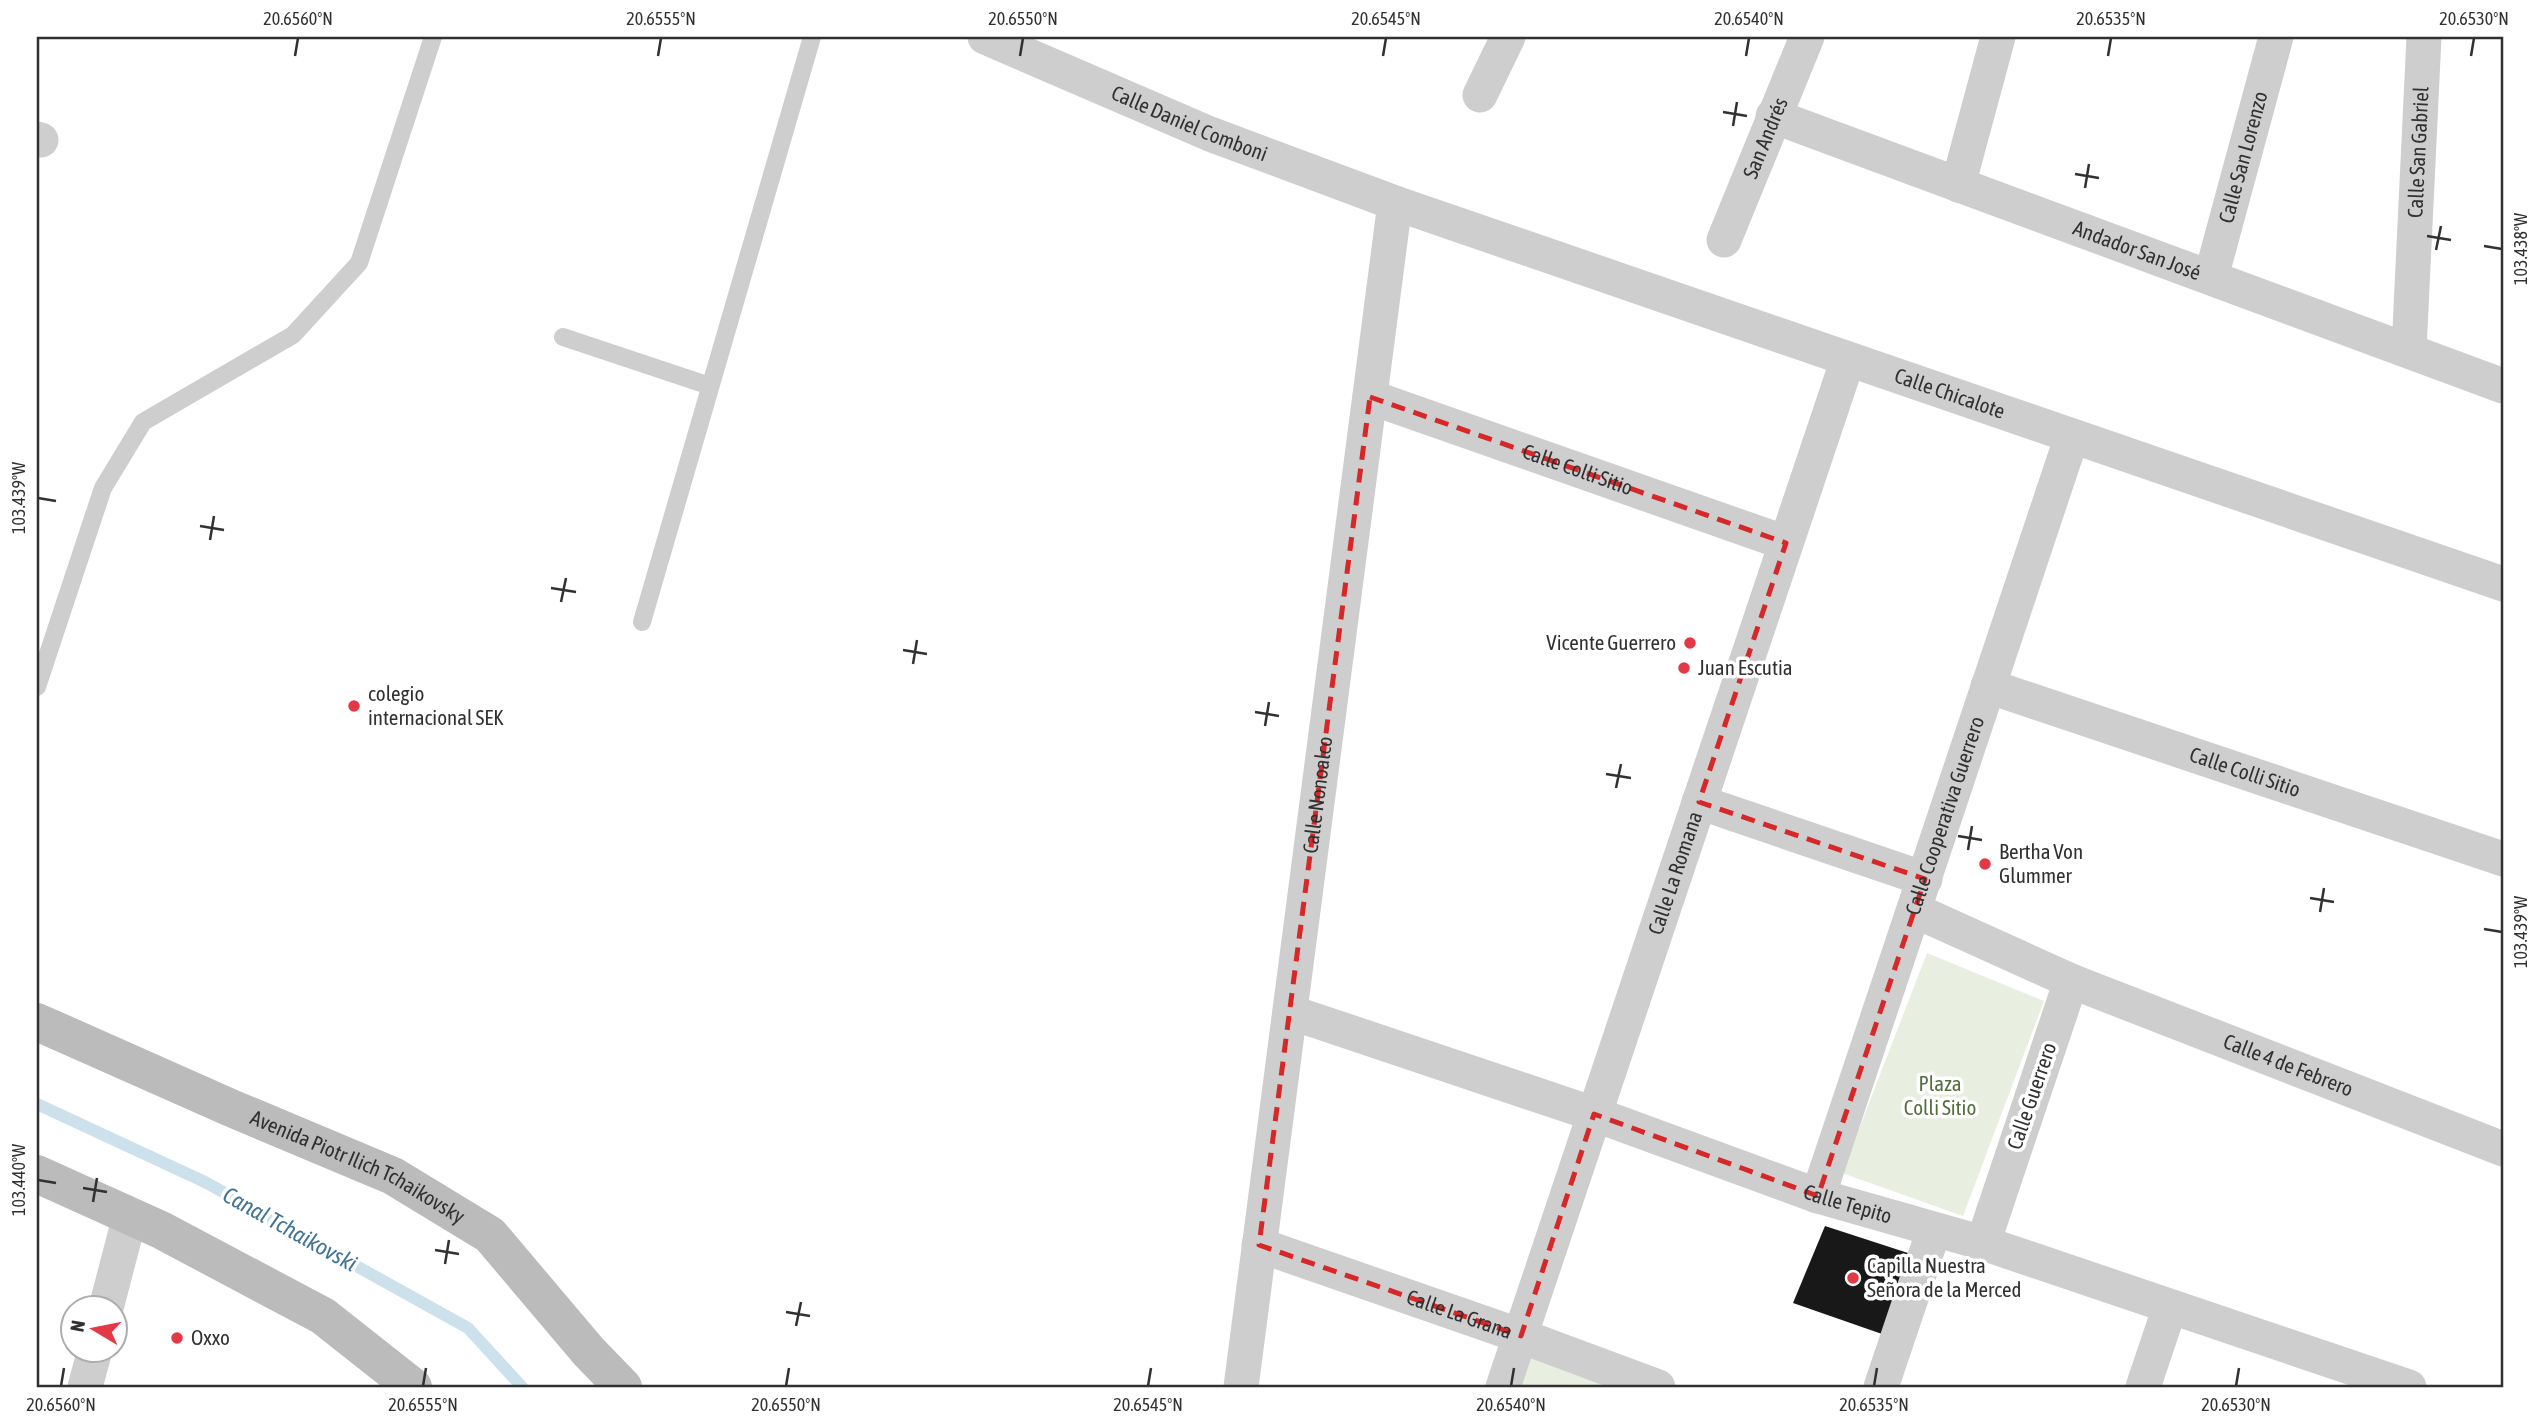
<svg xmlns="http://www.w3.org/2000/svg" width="2540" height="1424" font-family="'Asap Condensed',sans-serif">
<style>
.green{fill:#e8eee0}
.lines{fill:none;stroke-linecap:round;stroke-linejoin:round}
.stream{stroke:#cde1ed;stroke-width:12}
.building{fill:#181818}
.lane{stroke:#cecece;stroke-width:18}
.street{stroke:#cecece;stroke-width:35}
.secondary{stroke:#bbb;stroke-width:38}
.marked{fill:none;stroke:#d62828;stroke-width:5;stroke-dasharray:14 9;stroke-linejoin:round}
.ticks{fill:none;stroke:#313131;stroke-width:2.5}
.poi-dot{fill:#e43846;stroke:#fff;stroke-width:2.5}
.labels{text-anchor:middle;stroke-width:7;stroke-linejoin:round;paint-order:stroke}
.street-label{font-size:21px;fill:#313131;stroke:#fff}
.poi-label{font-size:21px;fill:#313131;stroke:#fff;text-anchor:start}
.park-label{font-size:21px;fill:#556e3e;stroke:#fff}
.water-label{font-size:23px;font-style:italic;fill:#3f7494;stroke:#fff}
.neatline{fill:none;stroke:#313131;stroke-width:2.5}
.ticks-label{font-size:18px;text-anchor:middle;fill:#313131}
</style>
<rect width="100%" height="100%" fill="#fff"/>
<path class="green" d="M1927 953 2044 1001 1963 1216 1842 1173Z
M1532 1354 1617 1387H1520Z"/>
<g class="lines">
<path class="stream" d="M37 1104 205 1182 468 1328 522 1387"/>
</g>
<path class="building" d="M1825 1226 1911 1254 1882 1334 1793 1303Z"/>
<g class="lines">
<path class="lane" d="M563 337 710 386
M642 622 812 37
M37 687 103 488 143 422 293 335 359 263 433 37"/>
<g class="street">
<path id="s1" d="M985 37 1210 134 1395 203 2503 584"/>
<path d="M1480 95 1508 37"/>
<path id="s2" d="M1773 116 2503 386"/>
<path d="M37 139 41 140"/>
<path d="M1958 185 1998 37"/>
<path id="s3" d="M1724 240 1807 37"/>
<path id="s4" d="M2211 277 2276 37"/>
<path id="s5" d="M2409 350 2424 37"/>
<path id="s6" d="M1370 397 1786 543"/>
<path id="s7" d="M1988 686 2503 859"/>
<path d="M1699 802 1925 879"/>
<path d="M1914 910 2071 981 1983 1243"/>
<path id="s8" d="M2071 981 2503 1149"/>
<path id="s9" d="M1290 1012 1594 1114 1818 1196 1983 1243 2409 1387"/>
<path id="s10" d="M1818 1196 2072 436"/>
<path id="s11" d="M1259 1245 1521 1336 1658 1387"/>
<path d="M106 1308 130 1216"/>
<path d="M85 1387 95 1350"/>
<path id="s12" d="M1241 1387 1395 203"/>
<path id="s13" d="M1503 1387 1848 359"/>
<path d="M1881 1387 1934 1230"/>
<path d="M2143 1387 2170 1307"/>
</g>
<g class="secondary">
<path id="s14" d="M37 1022 231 1108 393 1176 490 1235 589 1352 623 1387"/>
<path d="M37 1174 161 1230 323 1316 413 1387"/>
</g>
</g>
<path class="marked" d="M1370 397 1786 543 1699 802 1925 879 1818 1196 1594 1114 1521 1336 1259 1245Z"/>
<path class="ticks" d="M295 56 298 38M658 56 661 38M1020 56 1023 38M1383 56 1386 38M1746 56 1749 38M2108 56 2111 38M2471 56 2474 38M1723 112 1747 116M1733 126 1737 102M2075 174 2099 178M2085 188 2089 164M2427 236 2451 240M2484 246 2502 249M2436 250 2441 226M38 498 56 501M200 526 224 530M210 540 214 516M551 588 576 592M561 602 566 578M903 650 927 654M913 664 917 640M1255 712 1279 716M1265 726 1269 702M1606 774 1631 778M1616 788 1621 764M1958 836 1982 840M1968 850 1972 826M2310 898 2334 902M2320 912 2324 888M2484 929 2502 932M38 1180 56 1183M83 1188 107 1192M93 1202 97 1178M435 1250 459 1254M445 1264 449 1240M786 1312 810 1316M796 1326 801 1302M61 1386 64 1368M423 1386 426 1368M786 1386 789 1368M1148 1386 1151 1368M1511 1386 1514 1368M1874 1386 1877 1368M2236 1386 2239 1368"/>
<g class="poi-dot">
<circle cx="1690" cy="643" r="7"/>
<circle cx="1684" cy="668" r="7"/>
<circle cx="354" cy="706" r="7"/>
<circle cx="1985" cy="864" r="7"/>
<circle cx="1853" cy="1278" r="7"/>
<circle cx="177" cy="1338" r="7"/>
</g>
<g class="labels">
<g class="street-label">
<text dy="7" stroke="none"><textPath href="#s1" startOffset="222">Calle Daniel Comboni</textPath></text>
<text dy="7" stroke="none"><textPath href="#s3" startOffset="110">San Andrés</textPath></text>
<text dy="7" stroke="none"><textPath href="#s5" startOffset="198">Calle San Gabriel</textPath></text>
<text dy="7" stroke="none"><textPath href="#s4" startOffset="124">Calle San Lorenzo</textPath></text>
<text dy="7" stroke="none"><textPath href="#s2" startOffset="388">Andador San José</textPath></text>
<text dy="7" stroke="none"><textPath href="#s1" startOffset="1029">Calle Chicalote</textPath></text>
<text dy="7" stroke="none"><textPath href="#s6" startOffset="220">Calle Colli Sitio</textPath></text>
<text dy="7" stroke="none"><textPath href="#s7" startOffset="271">Calle Colli Sitio</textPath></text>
<text dy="7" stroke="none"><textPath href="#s12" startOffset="597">Calle Nonoalco</textPath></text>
<text dy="7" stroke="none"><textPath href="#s10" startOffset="401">Calle Cooperativa Guerrero</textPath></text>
<text dy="7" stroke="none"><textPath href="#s13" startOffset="542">Calle La Romana</textPath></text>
<text dy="7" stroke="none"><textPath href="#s8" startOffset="233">Calle 4 de Febrero</textPath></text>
<text transform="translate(2032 1096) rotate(-71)" y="7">Calle Guerrero</text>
<text dy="7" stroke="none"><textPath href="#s14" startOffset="352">Avenida Piotr Ilich Tchaikovsky</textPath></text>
<text dy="7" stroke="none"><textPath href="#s9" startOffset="590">Calle Tepito</textPath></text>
<text dy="7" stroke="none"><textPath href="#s11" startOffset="212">Calle La Grana</textPath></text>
</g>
<g class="poi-label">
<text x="1676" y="650" text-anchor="end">Vicente Guerrero</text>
<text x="1698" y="675">Juan Escutia</text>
<text x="368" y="701">colegio<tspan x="368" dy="24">internacional SEK</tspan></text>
<text x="1999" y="859">Bertha Von<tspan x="1999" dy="24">Glummer</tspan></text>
<text x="1867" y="1273">Capilla Nuestra<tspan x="1867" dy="24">Señora de la Merced</tspan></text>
<text x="191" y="1345">Oxxo</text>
</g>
<g class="park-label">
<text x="1940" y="1091">Plaza<tspan x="1940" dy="24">Colli Sitio</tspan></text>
</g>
<g class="water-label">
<text transform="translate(290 1229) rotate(29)" y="8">Canal Tchaikovski</text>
</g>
</g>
<rect width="2540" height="1424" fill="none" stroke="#ffffff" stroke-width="77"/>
<g transform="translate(94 1329) rotate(280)"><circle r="33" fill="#ffffff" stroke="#adadad" stroke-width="2"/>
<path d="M0-5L12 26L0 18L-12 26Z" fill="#e43846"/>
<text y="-10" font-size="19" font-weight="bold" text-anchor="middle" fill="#313131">N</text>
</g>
<rect x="38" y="38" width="2464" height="1348" class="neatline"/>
<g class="ticks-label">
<text x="298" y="25">20.6560°N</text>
<text x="661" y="25">20.6555°N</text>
<text x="1023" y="25">20.6550°N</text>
<text x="1386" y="25">20.6545°N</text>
<text x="1749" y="25">20.6540°N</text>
<text x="2111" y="25">20.6535°N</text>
<text x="2474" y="25">20.6530°N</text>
<text transform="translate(2521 249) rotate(-90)" y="6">103.438°W</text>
<text transform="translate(19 498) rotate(-90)" y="6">103.439°W</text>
<text transform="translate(2521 932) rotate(-90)" y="6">103.439°W</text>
<text transform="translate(19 1180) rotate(-90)" y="6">103.440°W</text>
<text x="61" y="1411">20.6560°N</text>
<text x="423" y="1411">20.6555°N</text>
<text x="786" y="1411">20.6550°N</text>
<text x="1148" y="1411">20.6545°N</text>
<text x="1511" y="1411">20.6540°N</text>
<text x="1874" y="1411">20.6535°N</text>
<text x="2236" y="1411">20.6530°N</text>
</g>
</svg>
